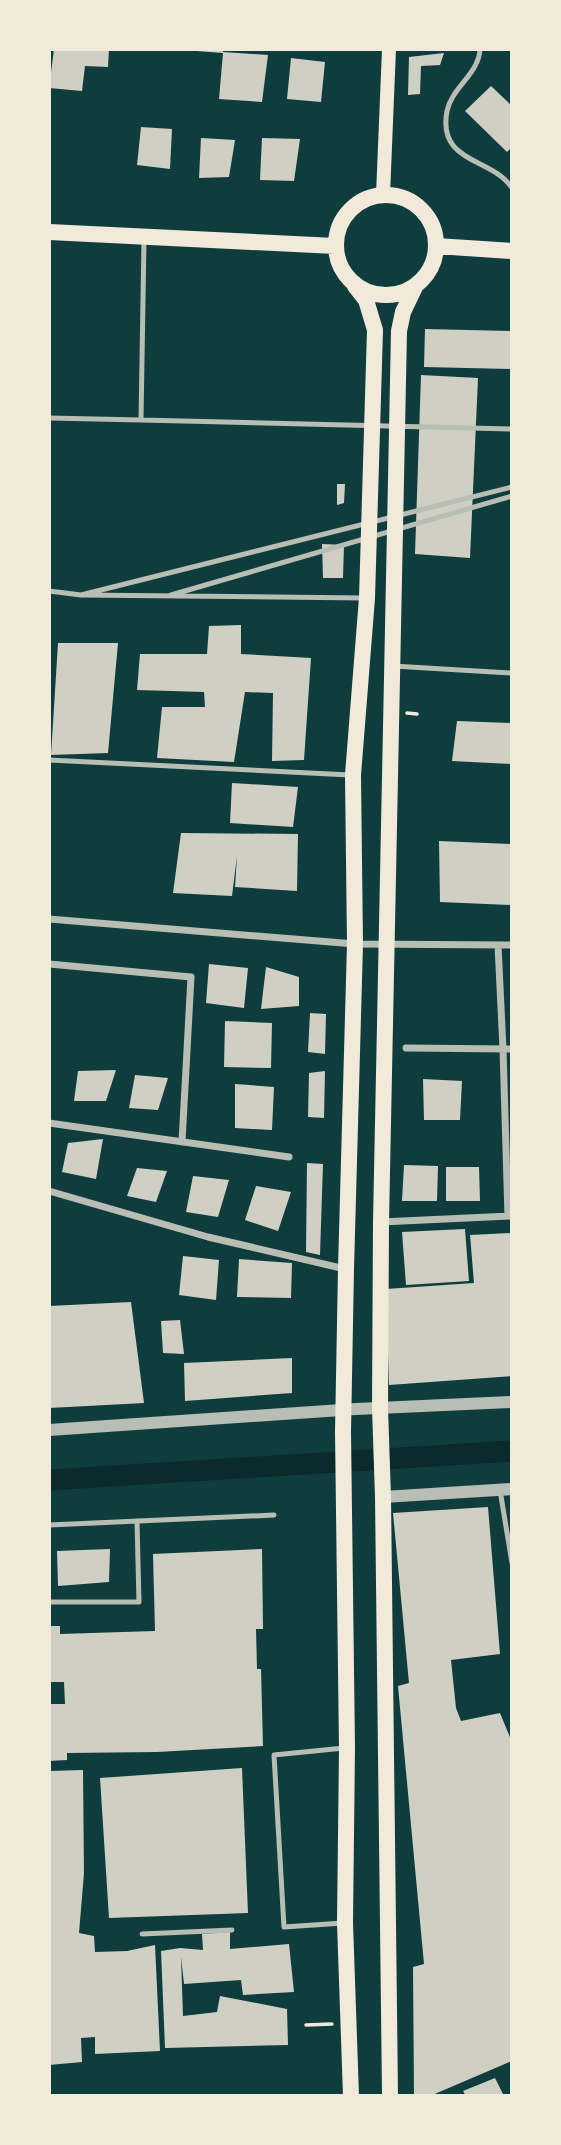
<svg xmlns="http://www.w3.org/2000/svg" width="561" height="2145" font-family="Rubik,sans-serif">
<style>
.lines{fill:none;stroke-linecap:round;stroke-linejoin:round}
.canal{stroke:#0a2a2b;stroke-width:21}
.building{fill:#cfcfc3}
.path{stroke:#f1e9da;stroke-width:3.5}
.service{stroke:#b8beb3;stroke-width:5}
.minor{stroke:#b8beb3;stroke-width:7}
.tertiary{stroke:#b8beb3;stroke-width:12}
.secondary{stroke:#f1e9da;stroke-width:14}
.primary{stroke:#f1e9da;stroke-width:16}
</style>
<rect width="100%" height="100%" fill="#0f3d3e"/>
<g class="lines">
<path class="canal" d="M49 1480 512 1451"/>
</g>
<path class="building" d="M54 49H109L108 67 85 66 82 91 49 88Z
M197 49H223V52L268 55 262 102 219 99 223 53 197 51Z
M444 53 440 65 421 66 420 94 408 95 409 57Z
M291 58 325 62 321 102 287 99Z
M491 86 512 106V147L507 152 465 111Z
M141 127 172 129 170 169 137 165Z
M201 138 235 140 229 177 199 178Z
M262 138 300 139 294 181 260 180Z
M425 329 512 331V369L424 367Z
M421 375 478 378 470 558 415 554Z
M337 484H345L344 503 337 505Z
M322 544 344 545 343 578H323Z
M241 625V654L311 658 304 760 272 761 273 693 245 692 234 762 157 758 162 707H205L204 692 137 690 140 654H207L209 626Z
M58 643H118L108 753 51 755Z
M457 721 512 723V764L452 761Z
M232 783 298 787 293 827 230 823Z
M181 833 298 834 297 891 235 887 237 856 232 896 173 893Z
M439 841 512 844V905L440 902Z
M209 964 248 968 244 1008 206 1003Z
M266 967 299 977V1006L261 1009Z
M310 1013 326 1014 325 1054 308 1052Z
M225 1021 272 1023 271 1068 224 1067Z
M116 1070 106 1101H74L78 1071Z
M325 1071 324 1118 308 1117 309 1073Z
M135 1075 168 1078 158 1110 129 1108Z
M423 1079 462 1081 460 1120H424Z
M235 1084 274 1087 272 1130 235 1128Z
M103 1139 96 1179 62 1172 68 1143Z
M307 1163 323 1164 320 1255 306 1252Z
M404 1165 438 1166 437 1201H402Z
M446 1167H479L480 1201H446Z
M137 1168 167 1171 156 1202 127 1196Z
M193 1176 229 1180 218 1217 186 1212Z
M256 1186 291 1192 278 1231 245 1220Z
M465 1229 469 1281 406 1285 402 1232Z
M512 1233V1376L389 1385 386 1289 474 1283 470 1235Z
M183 1256 219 1260 216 1300 179 1295Z
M239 1259 292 1263 291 1298 237 1297Z
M131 1302 144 1403 49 1408V1306Z
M180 1320 184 1354 163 1353 161 1321Z
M292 1358V1393L185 1401 184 1363Z
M488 1507 500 1654 451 1660 456 1708 461 1721 500 1713 512 1742V2061L430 2096H414L413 1967 424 1964 398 1686 409 1683 393 1513Z
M110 1549 109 1582 58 1586 57 1551Z
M262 1549 263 1629H256L257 1669H261L263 1746 157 1752 67 1753V1760L49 1761V1704H65L64 1682H49V1626H60V1634L155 1631 153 1554Z
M242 1768 248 1913 109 1918 100 1778Z
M83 1770 84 1873 79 1933 94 1936 95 1952 127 1951 155 1945 160 2051 95 2054V2037L81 2038 82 2062 49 2065V1771Z
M230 1932V1949L289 1944 294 1992 243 1995 241 1980 184 1984 181 1957 183 2016 217 2012 220 1996 287 2009 288 2045 165 2048 161 1951 180 1948 203 1950 202 1934Z
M495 2078 504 2096H466L463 2091Z"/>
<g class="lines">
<path class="path" d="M407 713 417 714
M306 2025 332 2024"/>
<path class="service" d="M480 49C479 74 452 87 447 111 437 164 492 157 512 188
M144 240 141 420 512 429
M49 418 141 420
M49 591 81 595 363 598
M81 595 512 487
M171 595 512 496
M393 666 512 673
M49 760 350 775
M500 1490 512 1563
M49 1525 274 1515
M49 1602H139L137 1521
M343 1923 284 1927 274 1755 344 1748
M142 1934 232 1930"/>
<path class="minor" d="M49 919 355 944 512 945
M498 945 503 1049 508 1216
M49 964 191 977 182 1142
M406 1048 512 1049
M49 1123 289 1157
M49 1191 208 1237 345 1269
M381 1222 511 1216"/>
<path class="tertiary" d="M49 1430 356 1409 512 1402
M383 1497 512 1489"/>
<path class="secondary" d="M383 195 389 49"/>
<path class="primary" d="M336 245a50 50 0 1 1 100 0a50 50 0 1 1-100 0Z
M49 232 335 246
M436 246 512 251
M351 2096 345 1923 347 1748 343 1432 346 1269 355 944 353 775 367 598 375 330 366 300 355 286
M390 2096 383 1497 380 1408 381 1222 399 331 403 312 415 287"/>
</g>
<rect width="561" height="2145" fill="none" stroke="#f1e9da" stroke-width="102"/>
</svg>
